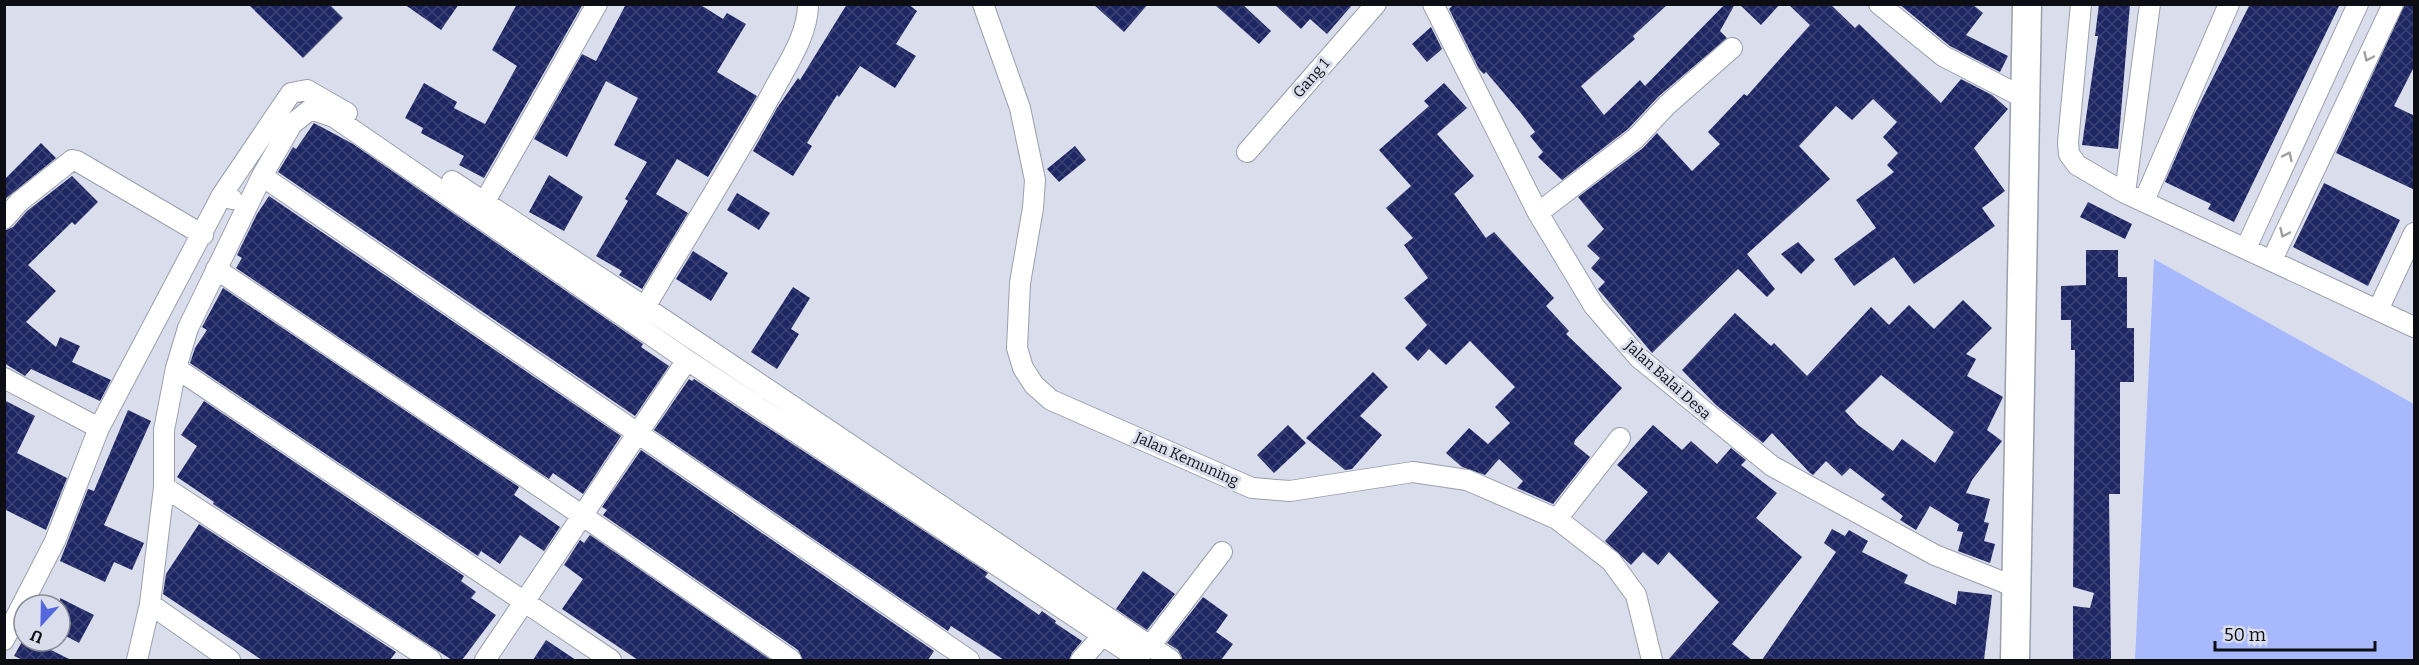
<svg xmlns="http://www.w3.org/2000/svg" width="2419" height="665" font-family="Bitter,serif">
<style>
.grass{fill:#a7b9fc}
.building{fill:url(#building-cross-hatch);fill-rule:evenodd}
.lines{fill:none;stroke-linecap:round;stroke-linejoin:round}
.minor-casing{stroke:#9b9fac;stroke-width:22}
.secondary-casing{stroke:#9b9fac;stroke-width:31}
.minor{stroke:#fff;stroke-width:20}
.secondary{stroke:#fff;stroke-width:28}
.oneway{stroke:#9e9fa1}
.labels{text-anchor:middle;stroke-width:6;stroke-linejoin:round;paint-order:stroke}
.street-label{font-size:15px;fill:#0d0e13;stroke:#dadeec}
</style>
<defs>
<pattern id="building-cross-hatch" width="8" height="8" patternUnits="userSpaceOnUse" patternTransform="scale(1.5)"><rect width="8" height="8" fill="#1e2663"/><path d="M0 0l8 8M0 8l8-8" fill="none" stroke="#3c4374"/></pattern>
</defs>
<rect width="100%" height="100%" fill="#dadeec"/>
<path class="grass" d="M2154 259 2414 404V660H2135Z"/>
<path class="building" d="M248 4H329L343 18 303 58Z
M404 4H459L441 30Z
M517 4H583L484 178 459 165 464 156 421 133 423 128 405 118 424 83 457 102 454 108 485 124 517 66 492 50Z
M626 4H699L723 19 727 13 746 24 717 72 757 96 708 177 677 159 656 194 688 213 642 289 619 275 622 271 596 256 628 201 625 199 647 162 614 145 638 98 606 81 567 157 534 139 582 54 596 61Z
M847 4H908L917 11 896 44 916 56 895 88 860 66 839 97 837 95 807 143 812 146 793 176 753 151 777 108 798 78 800 80Z
M1093 4H1148L1124 32Z
M1214 4H1242L1271 31 1259 44Z
M1274 4H1353L1327 34 1310 19 1301 29Z
M1454 4H1668L1633 36 1635 39 1581 86 1604 115 1640 80 1645 86 1725 4H1735L1720 31 1727 38 1659 96 1628 129 1562 180 1538 157 1543 152 1530 136 1535 132 1520 112 1486 72 1484 74 1479 69 1449 9Z
M1739 4H1780L1761 25Z
M1788 4H1830L1855 28 1859 24 1941 103 1961 79 1992 95 2008 109 1974 148 2005 191 1982 208 1995 226 1914 284 1894 257 1854 286 1834 259 1876 228 1856 200 1894 172 1887 165 1898 153 1883 137 1897 122 1873 99 1852 120 1836 106 1799 146 1830 179 1747 254 1775 289 1767 297 1738 269 1652 353 1598 289 1605 282 1591 268 1600 258 1587 246 1604 229 1578 197 1643 148 1657 133 1692 171 1720 144 1708 132 1744 94 1747 96 1810 25Z
M1899 4H1972L1983 13 1966 35 2008 56 2000 72 1950 46Z
M2099 4H2130L2118 149 2082 145 2098 36H2095Z
M2250 4H2340L2234 222 2208 209 2211 204 2165 182 2195 113Z
M2405 4H2415V65L2394 106 2415 116V190L2336 153Z
M1431 27 1442 49 1427 62 1412 44Z
M1444 83 1467 108 1437 134 1474 176 1454 194 1486 238 1494 232 1554 298 1546 306 1569 331 1566 334 1622 388 1575 440 1574 444 1590 457 1553 504 1517 488 1523 481 1499 459 1485 475 1462 467 1446 453 1469 428 1488 444 1510 423 1495 407 1515 387 1470 341 1446 365 1429 349 1418 361 1405 348 1427 325 1404 298 1428 278 1404 245 1413 238 1386 208 1411 186 1379 150 1429 106 1424 101Z
M314 123 353 144 643 344 641 347 669 366 635 416 278 172 293 147 296 149Z
M41 143 56 158 4 200V180Z
M1075 146 1086 160 1059 182 1047 169Z
M549 175 583 197 564 231 529 212Z
M72 176 98 202 75 225 72 222 28 265 56 291 26 322 56 347 60 337 80 346 72 362 111 380 100 401 31 369 25 376 4 363V231L13 227 27 211Z
M2324 183 2400 220 2368 286 2293 247Z
M737 193 770 213 759 230 727 210Z
M269 196 621 436 583 494 553 473 549 479 236 268 242 258 237 255 257 214Z
M2088 202 2132 224 2125 239 2080 217Z
M1798 242 1815 260 1801 274 1781 254Z
M2086 250H2118V277H2127V328H2134V382H2120V494H2109L2111 660H2073V606L2090 608 2094 593 2073 587 2075 350H2071V320H2061V286L2086 285Z
M693 251 728 273 711 301 676 279Z
M793 287 810 298 791 329 799 334 777 369 751 352Z
M223 288 519 487 514 495 560 527 544 551 520 535 500 564 481 551 478 556 190 363 195 348 207 330 202 327Z
M1963 300 1992 328 1966 354 1976 359 1967 376 2003 397 1987 430 2002 441 1972 480 1966 493 1990 499 1984 522 1989 523 1984 541 1995 544 1990 563 1958 551 1963 532 1957 531 1959 524 1930 506 1916 530 1900 520 1903 516 1881 499 1885 495 1850 468 1842 476 1826 461 1813 475 1809 472 1772 433 1763 443 1716 405 1682 370 1735 313 1771 346 1774 343 1807 376 1871 307 1889 325 1909 305 1934 329ZM1881 375 1954 432 1935 463 1902 439 1893 451 1858 425 1845 411Z
M1373 372 1388 387 1360 416 1382 435 1352 469 1345 470 1306 438Z
M689 379 692 381 694 379 988 573 985 577 1039 615 1042 611 1056 621 1055 623 1082 641 1072 653 1069 660H1004L951 626 948 631 654 430Z
M4 400 35 416 17 453 67 478 46 530 4 509Z
M204 401 464 576 461 581 476 592 471 598 496 615 462 660H452L213 504 214 502 177 477 197 446 181 435Z
M128 410 151 421 104 525 144 543 132 570 114 562 105 582 60 561 88 489 94 491Z
M1288 425 1306 443 1274 473 1257 455Z
M1653 425 1682 450 1691 441 1717 464 1731 448 1746 460 1741 465 1777 493 1756 518 1802 557 1732 644 1752 660H1668L1719 602 1669 552 1658 565 1643 552 1631 565 1605 541 1648 492 1617 465Z
M641 450 934 651 928 660H803L798 650 603 515 607 510 602 507Z
M199 524 396 652 390 660H262L163 594 166 574Z
M1832 529 1845 536 1849 530 1868 541 1862 552 1908 575 1904 583 1956 605 1958 591 1992 595 1984 660H1762L1836 552 1824 543Z
M590 535 771 660H638L562 609 583 579 564 565 580 540 584 543Z
M1143 571 1175 594 1147 630 1116 609Z
M1203 597 1228 615 1216 632 1233 644 1221 660H1183L1178 650 1167 643Z
M60 598 94 615 79 643 60 633Z
M24 638V641H33L71 660H23L14 656Z
M546 640 576 660H533Z"/>
<g class="lines">
<g class="minor-casing">
<path id="minor" d="M983 4 1020 108 1035 180 1033 208 1020 283 1017 348 1023 368 1034 385 1051 400 1252 488 1290 491 1413 472 1467 480 1557 519 1611 561 1636 595 1652 660
M1433 4 1538 213 1594 306 1639 358 1772 466 1935 555 2018 588
M1879 4 1943 56 2026 99
M2081 4 2068 142 2069 154 2077 165 2125 193 2414 327
M1247 152 1376 4
M262 176 969 660
M452 181 645 307 1171 660
M2125 193 2150 4
M222 195 291 93 307 90 347 113
M2144 201 2229 4
M484 203 597 4
M1538 213 1636 138 1667 105 1732 48
M4 219 19 202 72 160 77 161 203 235
M2246 248 2358 4
M2272 260 2393 4
M216 269 583 516 791 660
M645 307C687 236 732 165 772 93 786 66 808 36 808 4
M2378 310 2414 233
M176 368 611 660
M4 378 99 428
M164 487 431 660
M1557 519 1620 438
M150 604 230 660
M4 640 55 541 99 428 222 195 232 199
M1150 646 1222 552
M137 660 150 604 164 487V430L176 368 188 328 262 176 292 124 311 109 334 117 687 360 1140 660
M485 660 687 360
M1081 660 1102 636"/>
</g>
<g class="secondary-casing">
<path id="secondary" d="M2015 660 2027 4"/>
</g>
<use href="#minor" class="minor"/>
<use href="#secondary" class="secondary"/>
</g>
<defs><path id="oneway-chevron" d="M-2-3.5L2.5 0L-2 3.5" fill="none" stroke-width="1.6" stroke-linecap="round" stroke-linejoin="round" transform="scale(1.5)"/></defs>
<g class="oneway">
<use href="#oneway-chevron" transform="translate(2368 57) rotate(115)"/>
<use href="#oneway-chevron" transform="translate(2288 156) rotate(-65)"/>
<use href="#oneway-chevron" transform="translate(2284 233) rotate(115)"/>
</g>
<g class="labels">
<g class="street-label">
<text transform="translate(1311 78) rotate(-49)" y="5">Gang 1</text>
<text transform="translate(1668 380) rotate(42)" y="5">Jalan Balai Desa</text>
<text transform="translate(1187 459) rotate(24)" y="5">Jalan Kemuning</text>
</g>
</g>
<rect width="2419" height="665" fill="none" stroke="#0d0e13" stroke-width="12"/>
<g transform="translate(42 623) rotate(202)"><circle r="28" fill="#dadeec" stroke="#888b95" stroke-width="1.5"/>
<path d="M0-4.5L10 22L0 15L-10 22Z" fill="#5467dd"/>
<text y="-9" font-size="16" font-weight="bold" text-anchor="middle" fill="#0d0e13">U</text>
</g>
<path d="M2215 641v9h160v-9" fill="none" stroke="#0d0e13" stroke-width="3"/>
<text x="2224" y="641" font-size="18" fill="#0d0e13" stroke="#dadeec" stroke-width="4.5" paint-order="stroke">50 m</text>
</svg>
